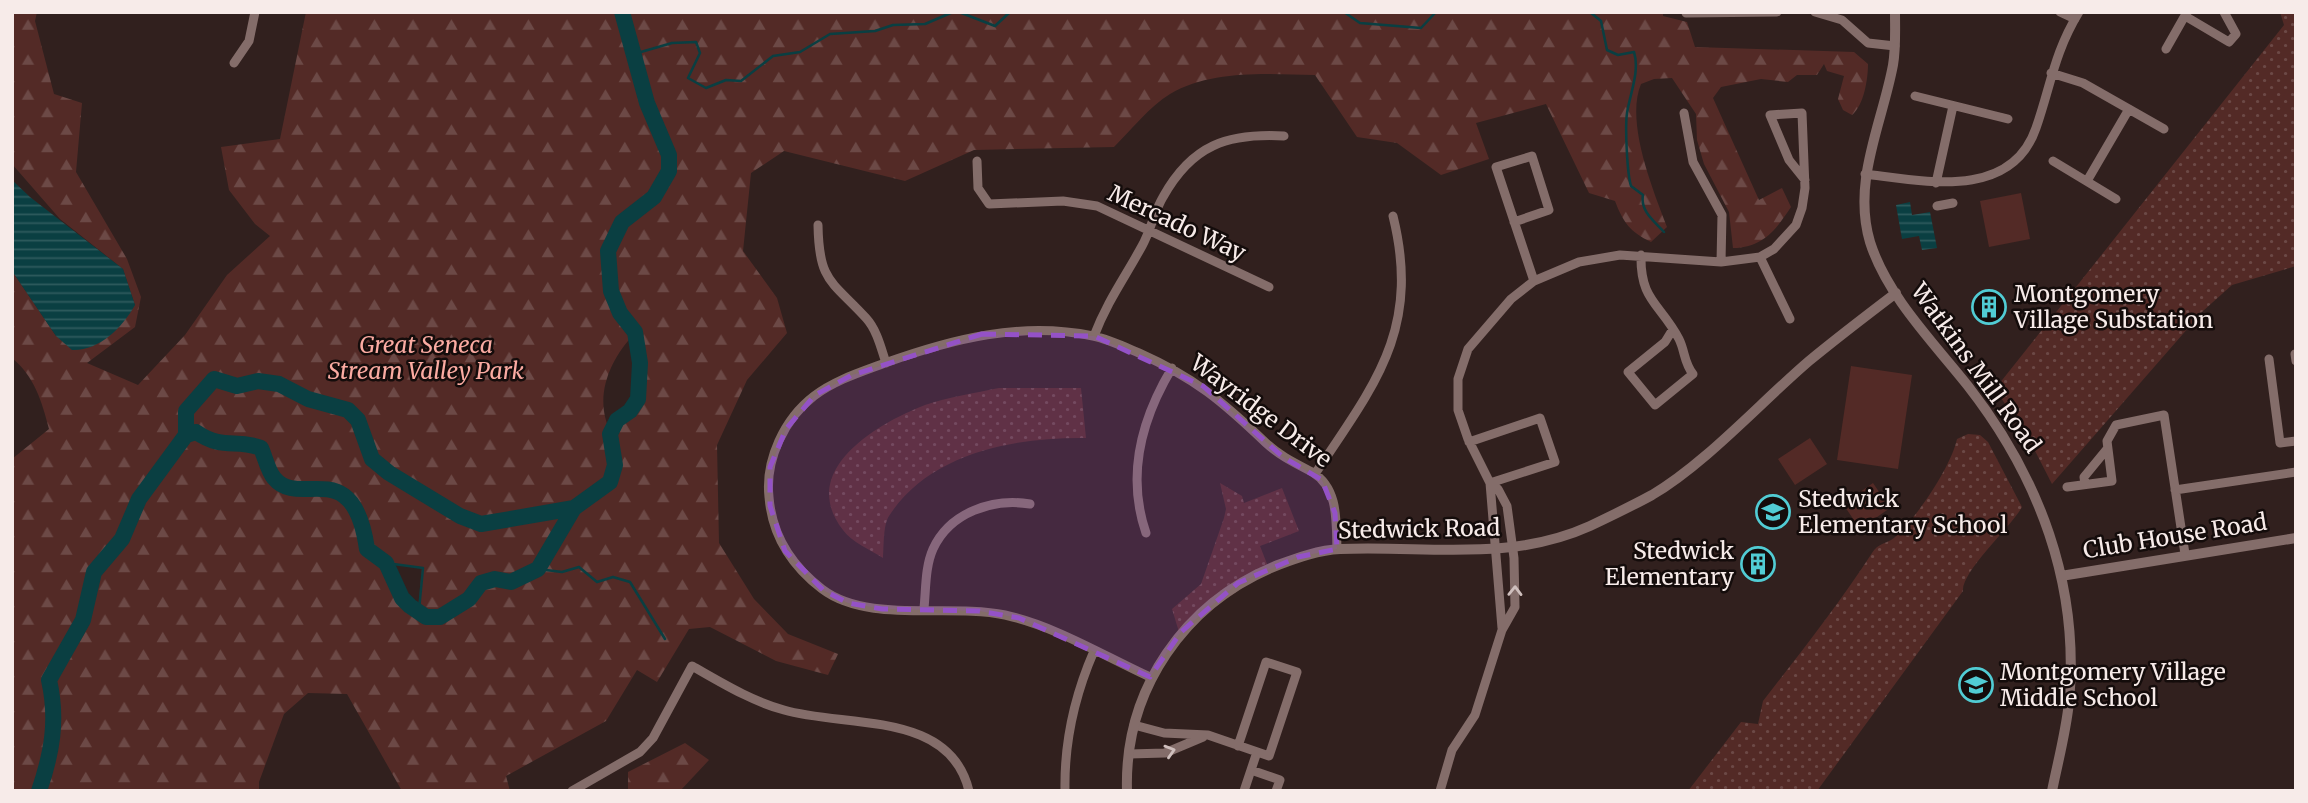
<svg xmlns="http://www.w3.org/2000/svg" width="2308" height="803" font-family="Merriweather,serif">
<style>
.green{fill:url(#green-dots)}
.forest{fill:url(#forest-firs);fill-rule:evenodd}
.pitch{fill:#532a26}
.water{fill:url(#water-rules)}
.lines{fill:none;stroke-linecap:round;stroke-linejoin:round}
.stream{stroke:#0a3f42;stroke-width:2.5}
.river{stroke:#0a3f42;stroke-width:16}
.minor{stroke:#846d6a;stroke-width:9}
.tertiary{stroke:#846d6a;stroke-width:10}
.oneway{stroke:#cfbfbd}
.marked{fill:#9452c7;fill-opacity:0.2;stroke:#9452c7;stroke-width:5;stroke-dasharray:14 9;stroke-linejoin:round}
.labels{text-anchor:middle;stroke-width:5;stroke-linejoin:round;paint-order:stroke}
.street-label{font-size:23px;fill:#f7ebe9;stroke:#140c0b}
.poi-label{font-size:23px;fill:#f7ebe9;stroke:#140c0b;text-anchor:start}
.park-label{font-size:23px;font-style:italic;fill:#fbaba2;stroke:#140c0b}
</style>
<defs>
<pattern id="green-dots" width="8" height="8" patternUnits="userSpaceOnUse" patternTransform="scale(1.75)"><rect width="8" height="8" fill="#532a26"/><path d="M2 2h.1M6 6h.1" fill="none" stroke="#6c4946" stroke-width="1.8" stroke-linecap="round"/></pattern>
<pattern id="forest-firs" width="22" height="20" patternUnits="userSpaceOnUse" patternTransform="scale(1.75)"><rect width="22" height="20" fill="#532a26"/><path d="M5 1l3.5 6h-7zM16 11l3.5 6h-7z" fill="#6c4946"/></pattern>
<pattern id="water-rules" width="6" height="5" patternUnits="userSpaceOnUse" patternTransform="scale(1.75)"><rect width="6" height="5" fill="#0a3f42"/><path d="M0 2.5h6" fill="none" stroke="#2e5b5d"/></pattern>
</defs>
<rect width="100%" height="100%" fill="#31201e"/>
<path class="green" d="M2280 12H2296V266L2232 285 2203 311 2052 484 2030 441 1995 389 2284 25Z
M999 388H1081L1086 438C1016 437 930 452 889 516 883 525 884 546 883 558 871 550 851 542 843 530 797 471 876 424 925 405 948 397 975 393 999 388Z
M1968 434 1980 435 1988 442 2022 507C2010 528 1961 572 1963 591L1817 791H1688L1741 722 1758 724 1763 701C1801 652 1839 604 1872 553 1878 543 1886 544 1894 538 1916 519 1951 467 1957 439Z
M1220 483 1242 496 1244 503 1282 488 1299 531 1260 546 1269 569 1179 632 1172 609 1201 584 1224 518 1226 509Z"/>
<path class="forest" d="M12 12H37L35 21 54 94 82 103 76 172 127 259 141 297 135 327 87 363 138 385 185 335 227 275 270 236 255 224 229 190 221 147 280 139 306 12H1663V16L1687 22 1695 47 1854 52 1868 64C1868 79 1864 105 1852 115L1843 110 1838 99 1844 76 1827 71 1824 64 1817 75H1797L1788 82 1761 79 1721 87 1713 98 1759 200 1782 188 1791 207C1775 231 1763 247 1733 248L1729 212 1704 164 1697 140 1696 114 1672 78 1654 79 1641 84C1625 122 1653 190 1667 227L1651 242C1630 232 1623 222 1615 201L1589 193 1546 104 1476 123 1489 159 1441 175 1397 143 1357 137 1315 75C1269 74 1212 69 1170 94 1150 106 1131 130 1114 147L974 150 905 181 784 151 751 173 743 251 777 298 787 333 747 380 717 445 719 543 754 599 788 634 838 654 828 675 776 661 710 627 689 629 657 682 637 670 606 721 506 776 510 791H402L347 694 308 693 284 714 259 782V791H12V459L49 429C42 401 34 376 12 358V271L56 336 135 305 123 269 60 219 12 164ZM635 333C639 356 647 389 632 408 624 418 616 422 611 433 593 398 609 360 635 333ZM387 564 422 568 418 610 402 598Z
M685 743 709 760 680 791H628V772Z"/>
<path class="pitch" d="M2021 193 2030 239 1989 247 1980 201Z
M1851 366 1912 375 1898 469 1837 460Z
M1810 438 1827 464 1795 485 1778 459Z
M1873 483 1890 508 1860 529 1843 504Z"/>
<path class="water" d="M12 180 30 197 123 269 135 305C122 328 99 351 72 350L56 336 12 271Z
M1910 202 1912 215 1930 212 1937 248 1922 250 1919 236 1902 239 1896 205Z"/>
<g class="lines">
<path class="stream" d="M959 12 995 26 1010 12
M1344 12 1360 23 1421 28 1436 12
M1590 12 1601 21 1607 50 1618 55 1634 52C1640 71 1630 94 1627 113 1625 127 1627 173 1631 186L1643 195C1640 211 1654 221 1664 232
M634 54 672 43 696 42 700 53 688 78 706 88 726 80 741 81 773 56 800 52 830 34 875 31 893 25 925 24 953 12
M386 563 423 568 419 610
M538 569 562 572 579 567 597 582 613 577 630 582 665 639"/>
<path class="river" d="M186 435V411L214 379 237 386 258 381 279 384 308 399 348 410 358 420 372 459 389 473 460 516 481 524 574 508
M39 791C52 753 58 720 49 680L83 620 94 572 122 539 139 499 186 435 196 432C224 451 235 438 261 448 265 457 268 471 274 478 300 510 353 452 367 549L386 563 402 598 410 606 426 617H440L469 599 481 583 495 579 511 582 538 569 574 508 610 482 615 465 610 434 617 420 630 411 638 399 640 363 635 332 620 313 611 291 608 251 622 222 654 197 669 171V155L647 103 622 12"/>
<path class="minor" d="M1815 12 1842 20 1868 43 1895 46
M2060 12 2075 19
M1686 13 1777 12
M2185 16 2229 42 2236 34 2224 12
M2166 49 2187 12
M234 63 249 41 255 12
M2051 73 2083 83 2164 129
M1915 96 2008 119
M1684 113 1693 162 1722 215 1721 262
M977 161 978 188 989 204 1063 201 1097 206 1269 287
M2053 161 2116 199
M1865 174C1923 181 2011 201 2036 128 2051 85 2054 53 2079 12
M2087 181 2129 109
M1936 183 1953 106
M1937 206 1953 203
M1514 222 1549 210 1532 156 1496 167 1534 281
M818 225C819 282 831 280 866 318 877 330 881 348 886 363
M1641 255C1640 301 1660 303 1679 339 1685 351 1684 363 1693 374L1655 405 1628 372 1665 342 1673 329
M1760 257 1790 319
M1094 336C1108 300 1124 279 1142 246 1151 230 1154 212 1163 197 1192 145 1227 133 1284 136
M2295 354 2296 361
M2269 359 2280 443 2296 441
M1469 442 1540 418 1555 462 1490 483
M1315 474C1375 384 1421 330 1393 216
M1490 483 1502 628
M2085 484 2084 477 2107 449
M2067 487 2112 481 2107 441 2116 425 2164 415 2185 554
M2175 490 2296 472
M1146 533C1126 475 1142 418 1172 368
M924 608C926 589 925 567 933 549 950 512 993 498 1030 504
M1150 677C1104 656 1055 626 1005 615 949 603 868 624 822 589 792 566 772 535 769 497 765 460 784 419 814 396 835 380 861 372 885 363 952 339 1021 321 1093 336 1108 339 1125 347 1139 353 1195 378 1222 401 1266 443 1280 456 1295 463 1312 472 1339 488 1336 522 1337 549
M1134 725 1164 733 1208 735 1269 756 1297 672 1266 662 1238 746
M1129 754 1165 753 1203 737
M1251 770 1280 780 1276 791
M572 791 640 752 653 738 692 666C722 683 751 701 784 710 846 728 950 710 969 791
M1065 791C1064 741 1074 697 1094 651
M1244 791 1257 752
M1440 791 1452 750 1475 715 1502 630 1515 607 1514 558 1507 506 1498 489 1490 483 1468 439 1458 410V379L1468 349 1511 299 1534 281 1579 262 1620 255 1721 262 1760 257 1774 249 1796 225 1802 208 1805 188 1802 113 1770 115 1789 160 1805 180"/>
<path class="tertiary" d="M1895 12C1895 30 1896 48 1893 65 1882 124 1852 181 1870 242 1887 296 1934 343 1968 386 2039 477 2080 585 2069 702 2066 732 2058 761 2052 791
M2061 576 2296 538
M1127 791C1124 689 1185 602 1278 565 1297 558 1319 550 1340 549 1425 545 1508 563 1590 526 1611 516 1632 506 1652 495 1705 464 1761 402 1809 361 1837 338 1867 315 1896 293"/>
</g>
<defs><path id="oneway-chevron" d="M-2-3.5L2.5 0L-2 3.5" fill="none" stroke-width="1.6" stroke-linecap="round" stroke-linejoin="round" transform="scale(1.75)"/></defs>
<g class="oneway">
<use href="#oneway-chevron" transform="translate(1515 591) rotate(-89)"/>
<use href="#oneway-chevron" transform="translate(1170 751) rotate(-17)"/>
</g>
<path class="marked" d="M982 334 1094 336 1203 386 1283 457 1322 480 1335 513 1337 549 1298 557 1238 583 1181 632 1150 677 1019 618 979 611 882 609 848 603 823 590 785 551 770 506V467L786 429 815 395 852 375Z"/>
<defs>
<g id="building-ring" transform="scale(1.75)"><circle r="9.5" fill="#140c0b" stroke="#51ccd4" stroke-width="1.5"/><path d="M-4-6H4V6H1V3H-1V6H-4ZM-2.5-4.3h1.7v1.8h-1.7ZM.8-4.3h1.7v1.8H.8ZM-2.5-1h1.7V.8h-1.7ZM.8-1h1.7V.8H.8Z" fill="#51ccd4"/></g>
<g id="school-ring" transform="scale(1.75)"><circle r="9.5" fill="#140c0b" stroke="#51ccd4" stroke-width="1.5"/><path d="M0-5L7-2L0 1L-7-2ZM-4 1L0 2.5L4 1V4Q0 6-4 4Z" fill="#51ccd4"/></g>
</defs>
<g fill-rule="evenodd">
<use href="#building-ring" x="1989" y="307"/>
<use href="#school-ring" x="1773" y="512"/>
<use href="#building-ring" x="1758" y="564"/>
<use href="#school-ring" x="1976" y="685"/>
</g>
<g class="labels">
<g class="street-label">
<text transform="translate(1177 223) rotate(25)" y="8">Mercado Way</text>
<text transform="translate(1976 368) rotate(54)" y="8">Watkins Mill Road</text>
<text transform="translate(1261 411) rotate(37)" y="8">Wayridge Drive</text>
<text transform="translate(1419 529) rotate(-1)" y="8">Stedwick Road</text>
<text transform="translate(2175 536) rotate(-9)" y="8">Club House Road</text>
</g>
<g class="poi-label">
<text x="2014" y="302">Montgomery<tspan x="2014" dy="26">Village Substation</tspan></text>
<text x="1798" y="507">Stedwick<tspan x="1798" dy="26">Elementary School</tspan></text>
<text x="1734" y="559" text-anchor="end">Stedwick<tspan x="1734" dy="26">Elementary</tspan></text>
<text x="2000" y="680">Montgomery Village<tspan x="2000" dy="26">Middle School</tspan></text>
</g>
<g class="park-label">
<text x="426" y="353">Great Seneca<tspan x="426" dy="26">Stream Valley Park</tspan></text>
</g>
</g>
<rect width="2308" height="803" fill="none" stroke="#f7ebe9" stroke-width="28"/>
</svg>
